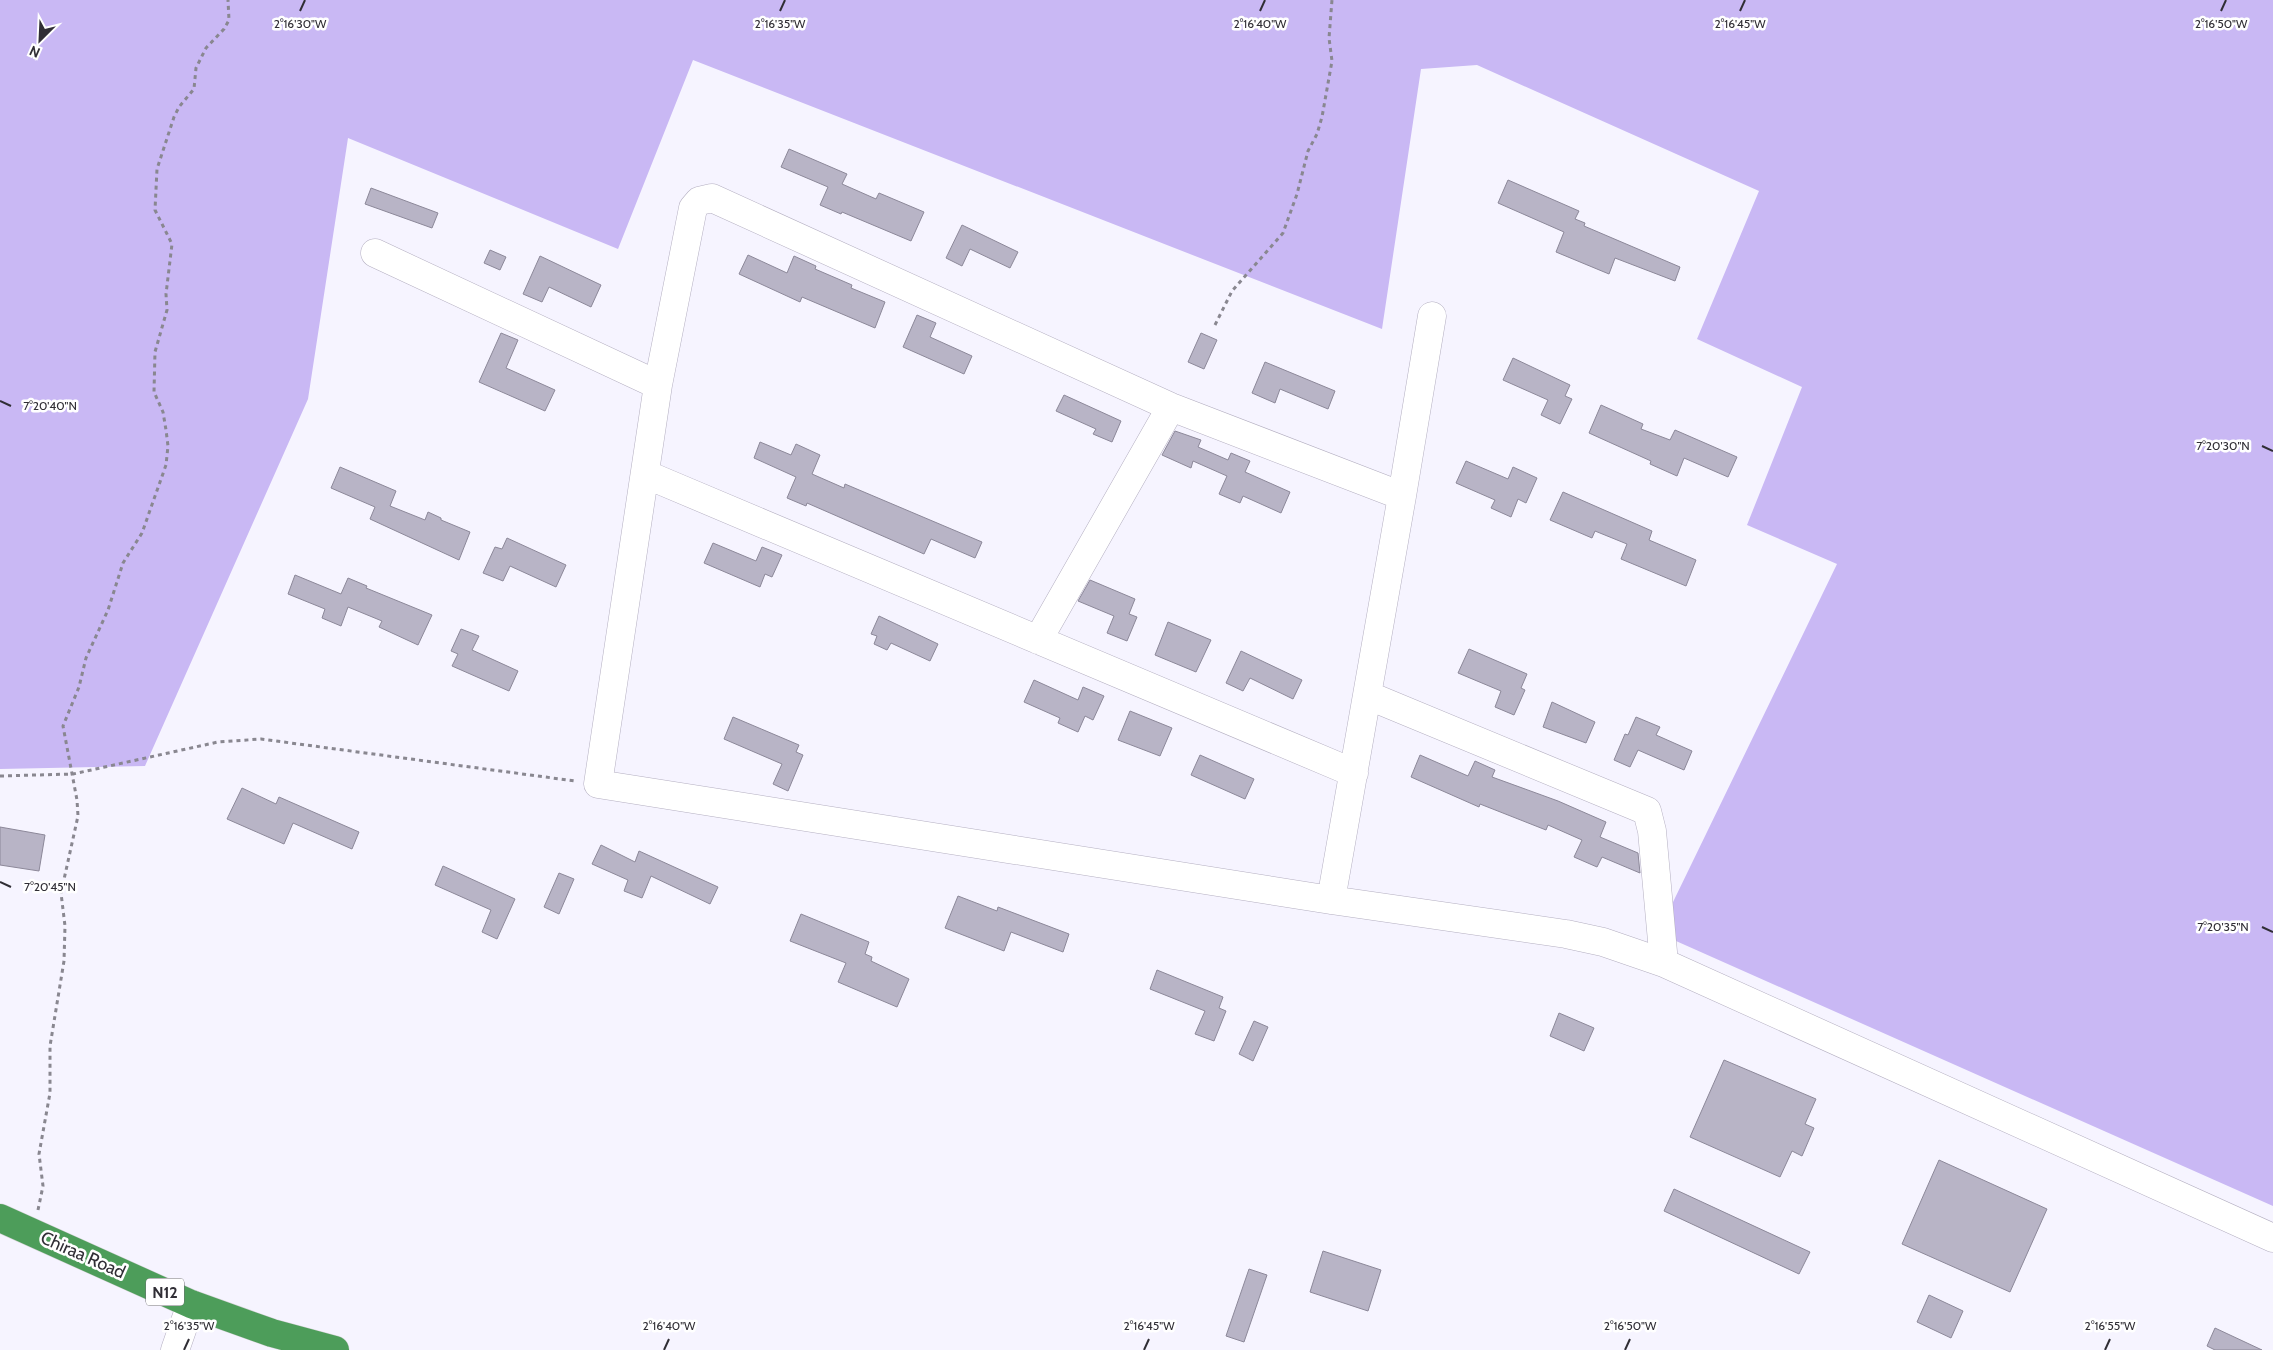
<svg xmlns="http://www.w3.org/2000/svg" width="2273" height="1350" font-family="Cabin,sans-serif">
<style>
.forest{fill:#c9b8f4}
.building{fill:#b8b4c6;stroke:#8c8899}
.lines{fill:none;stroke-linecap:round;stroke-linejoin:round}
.minor-casing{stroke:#b4afc1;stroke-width:29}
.highway-casing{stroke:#d6d5d7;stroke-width:29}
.path{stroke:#898790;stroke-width:3;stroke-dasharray:4 4;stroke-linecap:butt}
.minor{stroke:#fff;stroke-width:28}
.highway{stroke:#4d9d5a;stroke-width:28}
.ticks{fill:none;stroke:#302e35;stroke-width:2}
.labels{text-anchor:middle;stroke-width:5;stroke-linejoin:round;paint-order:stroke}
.shield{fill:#fff;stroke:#6e6d72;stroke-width:1}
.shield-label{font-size:16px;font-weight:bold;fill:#302e35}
.street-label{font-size:18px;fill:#302e35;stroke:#fff}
.ticks-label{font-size:12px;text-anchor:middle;fill:#302e35;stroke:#fff;stroke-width:5;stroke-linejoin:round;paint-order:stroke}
</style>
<rect width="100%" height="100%" fill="#f6f4ff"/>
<path class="forest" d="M0 0H2273V1206L1658 933 1837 564 1747 525 1802 387 1697 339 1759 191 1477 65 1421 69 1382 329 693 60 618 249 348 138 308 399 145 766 0 769Z"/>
<path class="building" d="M789 149 847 174 842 184 876 199 879 193 924 212 911 241 842 212 841 214 820 205 828 187 781 167Z
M1508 180 1579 211 1575 219 1585 223 1584 226 1680 267 1675 281 1615 258 1609 274 1556 252 1564 232 1498 203Z
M371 188 438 213 432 228 365 204Z
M962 225 1018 252 1010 268 970 249 962 266 946 258Z
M490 250 506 257 500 270 484 263Z
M748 255 787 273 794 256 816 266 815 269 852 285 851 288 885 302 875 328 802 297 800 302 739 274Z
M540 256 601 285 591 307 549 287 542 302 523 294Z
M917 315 936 323 930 337 972 356 964 374 903 347Z
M501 333 518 340 506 368 555 390 545 411 479 382Z
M1201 333 1217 340 1204 369 1188 362Z
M1513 358 1570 385 1565 396 1572 399 1560 424 1541 415 1548 400 1503 380Z
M1265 362 1335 391 1328 409 1280 389 1275 403 1252 393Z
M1064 395 1121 421 1112 442 1093 434 1096 429 1056 411Z
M1601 405 1643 424 1641 429 1670 440 1675 430 1737 457 1728 477 1684 458 1677 476 1650 464 1651 461 1589 433Z
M1175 431 1201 440 1198 447 1228 460 1231 453 1250 461 1245 472 1290 492 1281 513 1243 496 1240 503 1219 494 1227 476 1193 461 1191 468 1162 455Z
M760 442 791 455 796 444 820 455 812 474 844 488 845 484 982 542 975 558 931 539 924 554 807 503 806 506 787 498 796 477 754 458Z
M1466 461 1508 479 1513 467 1537 478 1526 503 1518 499 1511 517 1491 508 1495 500 1456 483Z
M340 467 396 491 390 506 425 520 428 512 441 518V520L470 532 459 560 370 519 375 507 331 488Z
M1563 492 1652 531 1649 540 1696 560 1686 586 1621 559 1627 544 1595 531 1592 538 1550 520Z
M507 538 566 565 556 587 510 566 503 581 483 573 495 547 502 549Z
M713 543 756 561 762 547 782 555 772 577 765 574 760 587 704 563Z
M295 575 341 594 348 578 367 586 366 588 432 615 418 645 379 627 382 621 348 607 341 626 322 618 325 609 288 594Z
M1090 580 1135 599 1129 614 1137 617 1127 641 1107 633 1114 616 1078 601Z
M879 616 938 644 930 661 891 643 887 650 874 644 877 636 871 634Z
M1168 622 1211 640 1196 672 1155 655Z
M461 629 479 636 472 650 518 671 509 691 452 666 458 654 451 651Z
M1469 649 1527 674 1521 688 1525 690 1514 715 1495 707 1501 691 1458 673Z
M1241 651 1302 680 1293 699 1250 678 1243 691 1226 683Z
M1034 680 1078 700 1083 687 1104 696 1093 720 1085 716 1078 732 1058 723 1060 718 1024 702Z
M1552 702 1595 722 1586 743 1543 727Z
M1130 711 1172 728 1160 756 1118 740Z
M733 717 799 745 796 752 803 755 788 791 773 784 782 764 724 739Z
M1636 717 1660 727 1656 735 1692 751 1684 770 1638 750 1630 767 1614 760 1625 734 1628 735Z
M1200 755 1254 779 1245 799 1191 775Z
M1420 755 1468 776 1475 761 1495 770 1492 777 1558 801 1606 822 1600 837 1638 853 1640 873 1602 857 1597 867 1574 857 1582 840 1548 825 1546 830 1480 804 1479 807 1411 777Z
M242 788 276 804 279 797 359 832 352 849 293 823 284 844 227 819Z
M0 827 45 835 39 871 0 865Z
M601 845 635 862 639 851 718 887 710 904 651 876 642 898 624 891 628 880 592 864Z
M443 866 515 899 497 939 482 932 491 910 435 885Z
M559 873 574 879 559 914 544 907Z
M958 896 997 911 998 907 1069 934 1063 952 1011 932 1004 951 945 928Z
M801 914 869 942 865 954 872 957 871 961 909 979 897 1007 838 982 846 963 790 941Z
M1157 970 1223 997 1219 1008 1226 1011 1214 1041 1195 1034 1205 1011 1150 989Z
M1559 1013 1594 1028 1584 1051 1550 1036Z
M1254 1021 1268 1027 1253 1061 1239 1054Z
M1724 1060 1816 1099 1805 1124 1814 1128 1802 1156 1792 1151 1780 1177 1690 1137Z
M1939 1160 2047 1209 2010 1292 1902 1244Z
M1674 1189 1810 1252 1799 1274 1664 1211Z
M1323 1251 1381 1270 1368 1311 1310 1292Z
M1249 1269 1267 1275 1244 1342 1226 1336Z
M1929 1295 1963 1311 1951 1338 1917 1322Z
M2215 1328 2262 1350H2215L2207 1346Z"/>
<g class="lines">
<g class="minor-casing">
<path id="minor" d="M375 253 658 385
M645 474 1354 773
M1402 496 1171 407 712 198 699 201 693 208 658 385 598 784 1331 900 1566 934 1603 942 1664 963 2273 1238
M1038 640 1171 407
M1367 695 1647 811 1652 831 1664 963
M1331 900 1402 496 1432 316
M175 1350 191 1304"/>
</g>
<g class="highway-casing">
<path id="highway" d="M0 1218 191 1304 272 1333 335 1350"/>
</g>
<path class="path" d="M1215 325 1232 291 1283 233 1297 194 1308 151 1317 134 1322 117 1332 61 1329 38 1332 0
M0 776 73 774 218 742 261 739 575 781
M38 1210 43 1186 39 1154 50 1093V1046L64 961 65 926 61 893 78 816 77 800 63 726 79 687 86 658 108 610 123 563 142 533 166 465 168 446 166 430 163 412 154 392 155 352 167 310 166 294 172 244 155 210 157 169 174 117 179 107 194 89 196 68 206 48 224 29 229 20 228 0"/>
<use href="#minor" class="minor"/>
<use href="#highway" class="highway"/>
</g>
<path class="ticks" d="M300 11 305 0M780 11 785 0M1260 11 1265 0M1740 11 1745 0M2221 11 2226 0M0 401 11 406M2262 446 2273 451M0 882 11 887M2262 927 2273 932M184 1350 189 1339M664 1350 669 1339M1144 1350 1149 1339M1625 1350 1630 1339M2105 1350 2110 1339"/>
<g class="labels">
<rect class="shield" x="146" y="1278.5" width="38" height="27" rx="4"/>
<g class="shield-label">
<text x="165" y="1298">N12</text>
</g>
<g class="street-label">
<text transform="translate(83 1255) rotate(24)" y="6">Chiraa Road</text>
</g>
</g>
<g class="ticks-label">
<text x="300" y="28">2°16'30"W</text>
<text x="780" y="28">2°16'35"W</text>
<text x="1260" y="28">2°16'40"W</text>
<text x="1740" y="28">2°16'45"W</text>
<text x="2221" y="28">2°16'50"W</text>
<text x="50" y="410">7°20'40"N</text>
<text x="2223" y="450">7°20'30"N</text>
<text x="50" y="891">7°20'45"N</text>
<text x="2223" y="931">7°20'35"N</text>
<text x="189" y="1330">2°16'35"W</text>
<text x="669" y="1330">2°16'40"W</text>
<text x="1149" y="1330">2°16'45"W</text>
<text x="1630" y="1330">2°16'50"W</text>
<text x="2110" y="1330">2°16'55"W</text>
</g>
<g transform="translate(40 40) rotate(204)" stroke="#ffffff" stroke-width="4" paint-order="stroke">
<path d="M0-4L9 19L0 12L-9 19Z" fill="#302e35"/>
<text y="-8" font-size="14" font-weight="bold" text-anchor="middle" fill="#302e35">N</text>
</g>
</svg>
